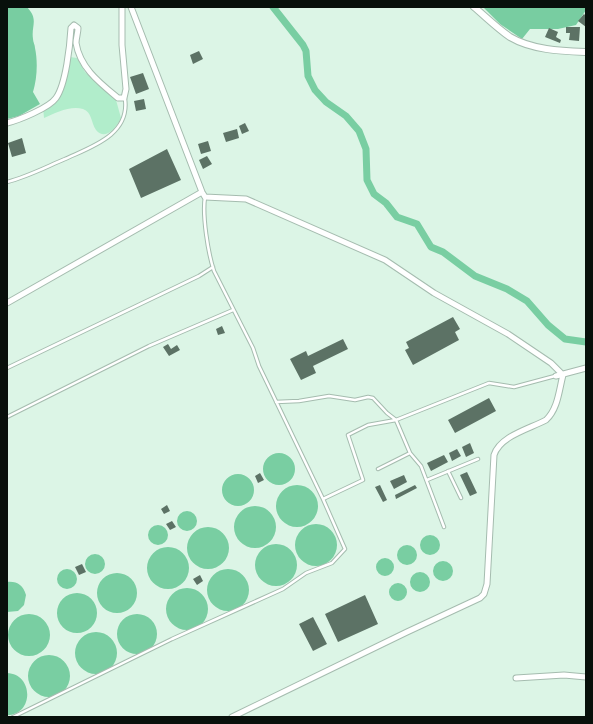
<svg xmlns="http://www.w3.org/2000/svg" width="593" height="724" font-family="'Sofia Sans Condensed',sans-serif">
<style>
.green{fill:#b1edcb}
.forest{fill:#78cda1}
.water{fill:#79cea2}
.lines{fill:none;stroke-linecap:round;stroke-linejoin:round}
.canal{stroke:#79cea2;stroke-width:7}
.building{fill:#5c7265}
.service-casing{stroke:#a5bcaf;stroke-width:4.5}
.minor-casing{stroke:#a5bcaf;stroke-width:7}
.tertiary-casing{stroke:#a5bcaf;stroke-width:8}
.service{stroke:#fff;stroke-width:2.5}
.minor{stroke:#fff;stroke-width:5}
.tertiary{stroke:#fff;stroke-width:6}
</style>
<rect width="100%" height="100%" fill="#dcf5e6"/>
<path class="green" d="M70 57 77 58 85 72 116 100 121 118C117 126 106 142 96 130 91 123 92 112 83 109 71 105 55 113 44 118L43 107 59 98Z"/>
<path class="forest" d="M7 7H27C39 20 31 25 33 39 33 42 35 45 35 48 38 62 37 79 33 92L40 104 19 116 7 119Z
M483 7H586V10L576 25 558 29H530L522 39 500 24Z"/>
<path class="water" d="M263 469a16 16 0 1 1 32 0a16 16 0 1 1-32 0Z
M222 490a16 16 0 1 1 32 0a16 16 0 1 1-32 0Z
M276 506a21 21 0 1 1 42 0a21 21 0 1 1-42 0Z
M234 527a21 21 0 1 1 42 0a21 21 0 1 1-42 0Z
M177 521a10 10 0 1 1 20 0a10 10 0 1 1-20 0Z
M295 545a21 21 0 1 1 42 0a21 21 0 1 1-42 0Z
M148 535a10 10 0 1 1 20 0a10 10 0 1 1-20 0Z
M187 548a21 21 0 1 1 42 0a21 21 0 1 1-42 0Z
M420 545a10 10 0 1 1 20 0a10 10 0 1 1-20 0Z
M255 565a21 21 0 1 1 42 0a21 21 0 1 1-42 0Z
M397 555a10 10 0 1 1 20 0a10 10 0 1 1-20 0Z
M147 568a21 21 0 1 1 42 0a21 21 0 1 1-42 0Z
M85 564a10 10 0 1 1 20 0a10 10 0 1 1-20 0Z
M376 567a9 9 0 1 1 18 0a9 9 0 1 1-18 0Z
M433 571a10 10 0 1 1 20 0a10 10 0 1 1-20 0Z
M57 579a10 10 0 1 1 20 0a10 10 0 1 1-20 0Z
M207 590a21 21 0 1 1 42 0a21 21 0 1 1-42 0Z
M410 582a10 10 0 1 1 20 0a10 10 0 1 1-20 0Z
M97 593a20 20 0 1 1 40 0a20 20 0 1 1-40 0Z
M7 582C17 581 23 585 26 595L24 605 18 611 7 612Z
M389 592a9 9 0 1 1 18 0a9 9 0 1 1-18 0Z
M166 609a21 21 0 1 1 42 0a21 21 0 1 1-42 0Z
M57 613a20 20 0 1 1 40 0a20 20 0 1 1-40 0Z
M117 634a20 20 0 1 1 40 0a20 20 0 1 1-40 0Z
M8 635a21 21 0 1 1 42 0a21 21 0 1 1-42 0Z
M75 653a21 21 0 1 1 42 0a21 21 0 1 1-42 0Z
M28 676a21 21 0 1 1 42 0a21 21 0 1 1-42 0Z
M7 673C34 674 34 715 7 715Z"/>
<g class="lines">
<path class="canal" d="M273 7 303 45 306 51 308 76 315 90 326 102 346 116 359 131 366 149 367 180 374 194 386 203 397 217 417 224 431 247 443 252 475 276 507 289 527 301 548 325 565 339 586 342"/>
</g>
<path class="building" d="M584 14 586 16V27L578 21Z
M566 27H580L579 41 569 40 570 33H566Z
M549 28 558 32 556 37 561 40 560 43 545 37Z
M199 51 203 59 193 64 190 55Z
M143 73 149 89 136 94 130 77Z
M144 99 146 109 136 111 134 101Z
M245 123 249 131 242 134 239 126Z
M237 129 239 138 226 142 223 133Z
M22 138 26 153 12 157 8 143Z
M208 141 211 151 201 154 198 144Z
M167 149 181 180 141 198 129 169Z
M207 156 212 164 203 169 199 160Z
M453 317 460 329 455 332 459 340 413 365 405 350 409 348 406 342Z
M222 326 225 333 218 335 216 329Z
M343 339 348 349 313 366 316 373 301 380 290 359 306 351 308 356Z
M168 344 171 349 177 345 180 350 169 356 163 347Z
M489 398 496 411 455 433 448 420Z
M470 443 474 453 466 457 462 447Z
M457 449 461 456 452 461 449 453Z
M444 455 448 462 431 471 427 463Z
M467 472 477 493 470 496 460 475Z
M260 473 264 480 258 483 255 476Z
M404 475 407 482 394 489 390 481Z
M380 485 387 500 383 502 375 487Z
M415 485 417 488 396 499 395 495Z
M167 505 170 511 164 514 161 509Z
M172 521 176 527 170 530 166 524Z
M82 564 86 572 79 575 75 567Z
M200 575 203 581 197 585 193 579Z
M365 595 378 624 338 642 325 614Z
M313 617 327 644 313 651 299 624Z"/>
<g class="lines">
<g class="service-casing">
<path id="service" d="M7 182C27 177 46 167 65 159 91 147 130 135 125 99
M205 197C202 215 208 253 214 271L253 348 259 366 323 499
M7 368 199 276 213 267
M276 402 299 401 329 396 355 400 368 397 373 398 387 413 396 420 410 453 421 466 444 527
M7 417 149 346 233 310
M378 469 410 453
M448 471 461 498
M427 480 478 459
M13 717 172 639 283 589 306 573 332 563 345 549 323 499 363 480 348 435 368 425 396 420 489 383 514 387 555 376"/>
</g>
<g class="minor-casing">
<path id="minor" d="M131 7 202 192 205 197 246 199 385 260 434 293 508 334 551 363 563 375C559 390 558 409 546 420 529 429 500 436 494 455L487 584 484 594 480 598 407 632 232 717
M7 123C19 120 49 108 56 98 66 84 70 45 71 28L74 25 78 28C78 33 76 38 76 43 80 68 100 83 118 98H124L126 89 122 45V7
M7 303 202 192
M556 376 586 368
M516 678 564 675 586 677"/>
</g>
<g class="tertiary-casing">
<path id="tertiary" d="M474 7C486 17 497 28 510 37 532 50 561 51 586 52"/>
</g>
<use href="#service" class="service"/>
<use href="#minor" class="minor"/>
<use href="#tertiary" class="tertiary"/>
</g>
<rect width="593" height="724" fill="none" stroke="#08100b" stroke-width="16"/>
</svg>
